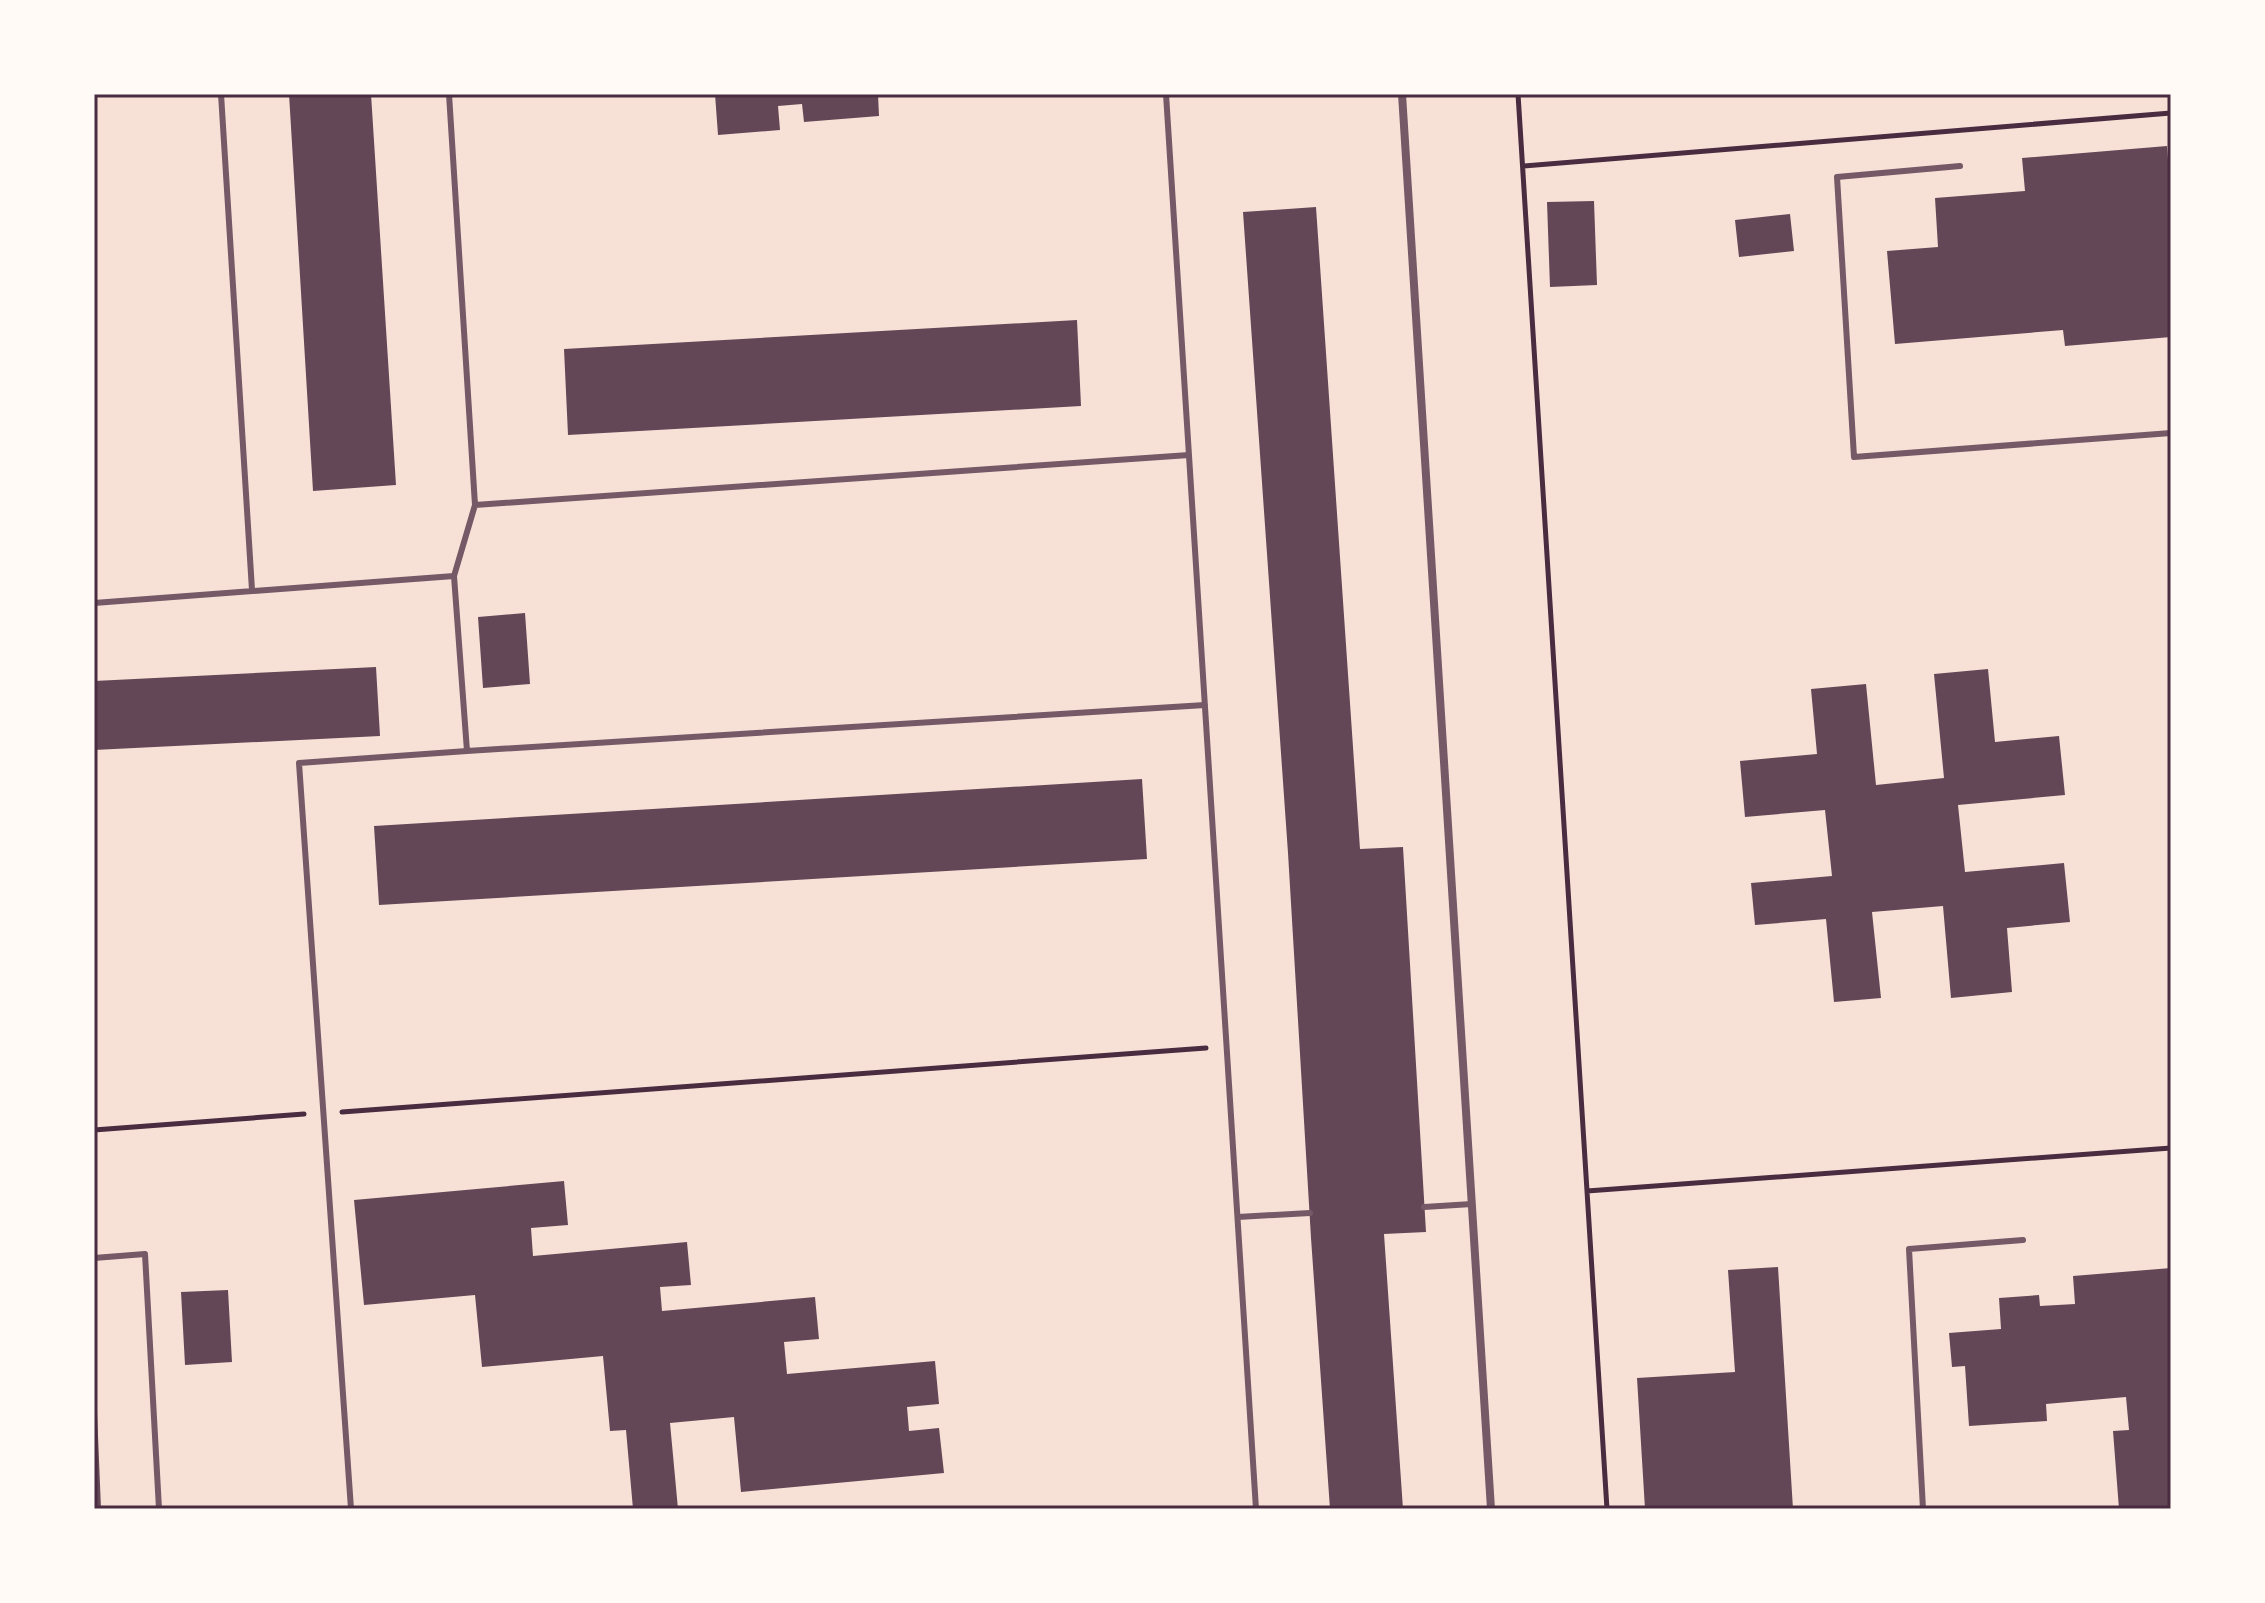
<svg xmlns="http://www.w3.org/2000/svg" width="2265" height="1603" font-family="Barlow,sans-serif">
<style>
.building{fill:#644757}
.lines{fill:none;stroke-linecap:round;stroke-linejoin:round}
.path{stroke:#4a2c40;stroke-width:5}
.service{stroke:#755966;stroke-width:6}
.minor{stroke:#755966;stroke-width:8}
.neatline{fill:none;stroke:#4a2c40;stroke-width:3}
</style>
<rect width="100%" height="100%" fill="#f7e1d7"/>
<path class="building" d="M289 94H371L396 485 313 491Z
M715 94H878L879 116 804 122 802 104 778 106 780 130 718 135Z
M2167 146 2171 199V337L2065 346 2063 330 1895 344 1887 251 1938 247 1935 198 2025 191 2022 158Z
M1594 201 1597 285 1550 287 1547 202Z
M1316 207 1360 849 1403 847 1426 1232 1384 1234 1403 1509H1330L1311 1238 1288 853 1243 212Z
M1790 214 1794 251 1739 257 1735 220Z
M1077 320 1081 406 568 435 564 349Z
M525 613 530 684 483 688 478 617Z
M376 667 380 736 94 750V681Z
M1988 669 1995 742 2059 736 2065 795 1958 805 1965 872 2064 863 2070 922 2007 928 2012 992 1951 998 1943 906 1872 912 1881 998 1834 1002 1826 919 1755 925 1751 883 1832 876 1825 810 1745 817 1740 761 1817 754 1811 689 1866 684 1876 785 1944 778 1934 674Z
M1142 779 1147 859 379 905 374 826Z
M564 1181 568 1225 531 1228 533 1256 687 1242 691 1285 660 1287 662 1311 815 1297 819 1339 784 1342 787 1374 935 1361 939 1404 907 1407 909 1431 939 1428 944 1473 741 1492 734 1417 670 1423 678 1509H633L626 1430 610 1431 603 1356 482 1367 475 1295 364 1305 354 1200Z
M1778 1267 1793 1509H1645L1637 1378 1735 1372 1728 1270Z
M2171 1268V1509H2119L2113 1431 2129 1430 2126 1397 2046 1404 2047 1421 1969 1426 1965 1366 1952 1367 1949 1333 2001 1329 1999 1298 2039 1295 2040 1306 2075 1304 2073 1276Z
M228 1290 232 1362 185 1365 181 1292Z
M94 1411H97L101 1509H94Z"/>
<g class="lines">
<path class="path" d="M1518 94 1607 1509
M1523 166 2171 113
M342 1112 1206 1048
M94 1130 304 1114
M1587 1191 2171 1148"/>
<path class="service" d="M221 94 252 590
M449 94 475 505
M1166 94 1256 1509
M1960 166 1837 177 1854 457 2171 433
M1189 455 475 505 454 576 467 751 1205 705
M94 603 454 576
M1424 1207 1472 1204
M1238 1217 1310 1213
M94 1258 145 1254 159 1509
M351 1509 299 763 467 751
M1923 1509 1909 1249 2023 1240"/>
<path class="minor" d="M1402 94 1491 1509"/>
</g>
<rect width="2265" height="1603" fill="none" stroke="#fffaf5" stroke-width="192"/>
<rect x="96" y="96" width="2073" height="1411" class="neatline"/>
</svg>
